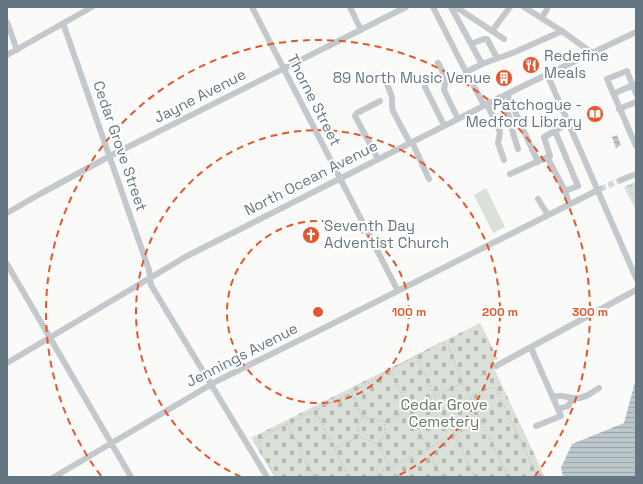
<svg xmlns="http://www.w3.org/2000/svg" width="643" height="484" font-family="'Space Grotesk',sans-serif">
<style>
.grass{fill:#dadfd7}
.cemetery{fill:url(#cemetery-stones)}
.park{fill:url(#park-tufts)}
.water{fill:url(#water-rules)}
.lines{fill:none;stroke-linecap:round;stroke-linejoin:round}
.minor-tunnel{stroke:#d5d9db;stroke-width:6;stroke-dasharray:6 3;stroke-linecap:butt}
.path{stroke:#bbbfc2;stroke-width:1;stroke-dasharray:2 2;stroke-linecap:butt}
.minor{stroke:#c3c8cc;stroke-width:6}
.ring{fill:none;stroke:#e4572e;stroke-width:2;stroke-dasharray:7 5}
.labels{text-anchor:middle;stroke-width:4;stroke-linejoin:round;paint-order:stroke}
.poi-label{font-size:15px;fill:#657683;stroke:#fff;text-anchor:start}
.street-label{font-size:15px;fill:#657683;stroke:#fff}
.park-label{font-size:15px;fill:#687a64;stroke:#fff}
.centre{fill:#e4572e;stroke:#fff;stroke-width:2}
.ring-label{font-size:12px;text-anchor:middle;font-weight:bold;fill:#e4572e;stroke:#fff;stroke-width:4;stroke-linejoin:round;paint-order:stroke}
</style>
<defs>
<pattern id="cemetery-stones" width="16" height="16" patternUnits="userSpaceOnUse"><rect width="16" height="16" fill="#dadfd7"/><path d="M2 7V4a2 2 0 0 1 4 0v3zM10 15v-3a2 2 0 0 1 4 0v3z" fill="#b4b9b4"/></pattern>
<pattern id="park-tufts" width="24" height="20" patternUnits="userSpaceOnUse"><rect width="24" height="20" fill="#dadfd7"/><path d="M3 7l-1-3M5 7V3M7 7l1-3M15 17l-1-3M17 17v-4M19 17l1-3" fill="none" stroke="#b4b9b4"/></pattern>
<pattern id="water-rules" width="6" height="5" patternUnits="userSpaceOnUse"><rect width="6" height="5" fill="#bbc7cb"/><path d="M0 2.5h6" fill="none" stroke="#9ca6aa"/></pattern>
</defs>
<rect width="100%" height="100%" fill="#fafaf8"/>
<path class="grass" d="M486 188 505 227 493 233 474 195Z"/>
<path class="cemetery" d="M480 323 498 359 491 362 545 477H275L251 438Z"/>
<path class="park" d="M636 181V209H635L624 187Z"/>
<path class="water" d="M617 135 621 145 616 148 612 137Z
M635 382H636V477H563L561 468 572 444 624 423Z"/>
<g class="lines">
<path class="minor-tunnel" d="M600 189 621 180"/>
<path class="path" d="M628 185 636 201
M416 357 475 477
M390 370 441 477
M352 394 363 417 358 423 359 437
M471 397 491 387H495L538 477
M315 410 349 477
M363 417 384 421
M287 424 314 477
M378 444 385 433 384 422 462 383
M335 448 359 437 378 444 395 477
M276 477 261 452 259 443 265 435 351 393 390 370 442 342 449 347 463 383 508 477
M372 477 482 421"/>
<path class="minor" d="M252 7 398 291
M350 7 361 30
M433 7 466 72
M451 7 482 64 466 72 484 105
M456 7 504 39
M524 7 562 31 592 53
M542 18 547 9
M7 22 17 50
M63 23 149 270 151 285 267 477
M492 31 510 7
M471 44 484 39H487L497 58
M7 55 92 7
M438 63 446 78 444 90 458 119
M482 64 515 52 562 31
M547 74 636 278
M386 81 392 97V105L393 111 410 143
M425 87 444 125
M507 94 538 162
M613 94 633 85
M636 94 627 71 607 79 636 146
M500 97 510 118 512 130 518 149
M487 104 500 132 498 143 504 160
M619 109 636 102
M555 131 568 123
M412 142 429 179
M547 157 565 191
M378 159 355 116 357 113 380 101
M510 174 550 156 544 137 555 131 578 186 565 191 569 204
M621 180 636 174
M538 199 548 215
M7 213 40 194 110 156 406 7
M7 264 131 477
M531 348 561 416 536 426
M7 363 187 256 517 89 636 32
M496 366 636 290
M553 397C562 395 563 396 572 398 582 400 591 393 599 388
M558 409 568 406 573 398
M54 477 217 381 330 325 600 189"/>
</g>
<g class="ring">
<circle cx="318" cy="312" r="91"/>
<path d="M241 477A182 182 0 1 1 395 477"/>
<path d="M101 476A272 272 0 1 1 535 476"/>
</g>
<defs>
<g id="restaurant-disc" transform="scale(0.9)"><circle r="9.5" fill="#e4572e" stroke="#fff"/><path d="M-5-6h1v4h1v-4h1v4h1v-4h1v5L-1.5 .5V6h-2V.5L-5-1ZM5-6V6H3V1.5H1.5Q1.5-4 5-6Z" fill="#fff"/></g>
<g id="building-disc" transform="scale(0.9)"><circle r="9.5" fill="#e4572e" stroke="#fff"/><path d="M-4-6H4V6H1V3H-1V6H-4ZM-2.5-4.3h1.7v1.8h-1.7ZM.8-4.3h1.7v1.8H.8ZM-2.5-1h1.7V.8h-1.7ZM.8-1h1.7V.8H.8Z" fill="#fff"/></g>
<g id="library-disc" transform="scale(0.9)"><circle r="9.5" fill="#e4572e" stroke="#fff"/><path d="M-6-4Q-3-5.5-.7-3.5V5Q-3 3-6 4ZM6-4Q3-5.5 .7-3.5V5Q3 3 6 4Z" fill="#fff"/></g>
<g id="church-disc" transform="scale(0.9)"><circle r="9.5" fill="#e4572e" stroke="#fff"/><path d="M-1.2-6h2.4v3.5h3.3v2.4h-3.3V6h-2.4V-.1h-3.3v-2.4h3.3Z" fill="#fff"/></g>
</defs>
<g fill-rule="evenodd">
<use href="#restaurant-disc" x="531" y="65"/>
<use href="#building-disc" x="504" y="78"/>
<use href="#library-disc" x="595" y="114"/>
<use href="#church-disc" x="311" y="235"/>
</g>
<g class="labels">
<g class="poi-label">
<text x="544" y="61">Redefine<tspan x="544" dy="17">Meals</tspan></text>
<text x="491" y="83" text-anchor="end">89 North Music Venue</text>
<text x="582" y="110" text-anchor="end">Patchogue -<tspan x="582" dy="17">Medford Library</tspan></text>
<text x="324" y="231">Seventh Day<tspan x="324" dy="17">Adventist Church</tspan></text>
</g>
<g class="street-label">
<text transform="translate(200 96) rotate(-27)" y="5">Jayne Avenue</text>
<text transform="translate(314 100) rotate(63)" y="5">Thorne Street</text>
<text transform="translate(120 146) rotate(71)" y="5">Cedar Grove Street</text>
<text transform="translate(311 178) rotate(-27)" y="5">North Ocean Avenue</text>
<text transform="translate(242 355) rotate(-27)" y="5">Jennings Avenue</text>
</g>
<g class="park-label">
<text x="444" y="410">Cedar Grove<tspan x="444" dy="17">Cemetery</tspan></text>
</g>
</g>
<circle cx="318" cy="312" r="6" class="centre"/>
<g class="ring-label">
<text x="409" y="316">100 m</text>
<text x="500" y="316">200 m</text>
<text x="590" y="316">300 m</text>
</g>
<rect width="643" height="484" fill="none" stroke="#657683" stroke-width="16"/>
</svg>
